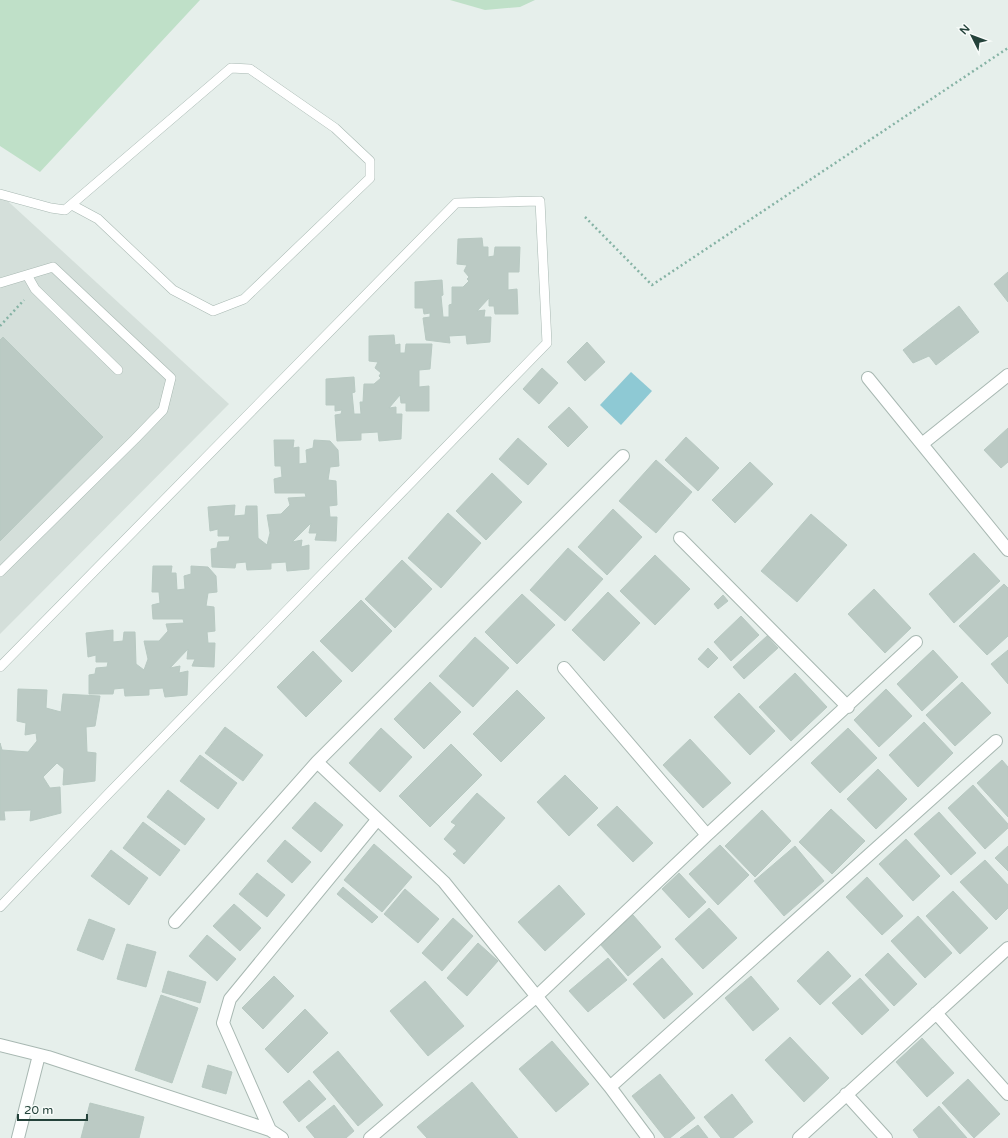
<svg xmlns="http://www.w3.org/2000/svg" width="1008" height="1138" font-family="'Varela Round',sans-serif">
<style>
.built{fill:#d4dfda}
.green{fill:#bfe0c8}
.water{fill:#8ec9d4}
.building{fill:#bbcac4;stroke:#b8c9c2}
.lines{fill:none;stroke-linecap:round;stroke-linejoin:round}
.service-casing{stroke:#a8b8b2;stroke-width:10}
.minor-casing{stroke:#a8b8b2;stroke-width:14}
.path{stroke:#86b3a5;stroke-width:2.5;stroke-dasharray:2 3;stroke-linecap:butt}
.service{stroke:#fff;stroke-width:9}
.minor{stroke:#fff;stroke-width:12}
</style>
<rect width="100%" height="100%" fill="#e6efeb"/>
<path class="built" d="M0 194 229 404 0 634Z"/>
<path class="green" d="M0 0H200L40 172 0 146Z
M450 0H535L520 7 485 10Z"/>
<path class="water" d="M631 372 652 391 621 425 600 405Z"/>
<path class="building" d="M482 238 483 247H488V257L494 256 495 247H520L519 272H508V290L517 289 518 314H495L494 306H489V298L477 311 485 310 484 317H491L490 342 467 344 466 335 449 336 450 343 426 340 423 318 430 317V313L424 314 423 308H415V282L442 280 443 295 441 296 443 317H449V305L452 304V287H463L469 281 467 279 469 277 464 271 467 265 457 264 458 239Z
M1008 272V302L994 284Z
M959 306 979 332 936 365 929 356 913 363 903 350Z
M394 335 395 345 400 344V353H405L406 344H432L430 369 419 370V387L429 386V411H406V403H401L400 395 389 408 396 407V414H402L401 439 379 441 378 432 361 433V440L337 441 335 415 341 414 342 410 335 411V405H326V379L354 377 355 392 352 393 354 414H361L360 402H363L364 384H374L381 378 379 376 381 373 375 368 378 362 369 361V336Z
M3 337 103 437 0 541V340Z
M587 342 605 362 585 381 567 362Z
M542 368 558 383 539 404 523 389Z
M569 407 588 427 568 447 548 427Z
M1008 428V462L1001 468 984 450Z
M686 437 719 468 698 491 665 460Z
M518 438 547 464 528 485 499 459Z
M274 440H294L293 448 299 447V464L307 463 306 450 313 448 314 440 330 441 338 450 339 466 330 467 328 480 336 481 337 505 329 506 330 517H337L336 541 315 540 317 533H309L311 523 292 542 302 540 301 547 309 545V569L287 571 286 562 271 563V569L247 570 246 562 236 563 235 568 212 567 211 549 217 548 218 542 229 541 230 536H218V529L210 531 208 507 235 505 234 516 245 515 246 506H257L258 538 267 545 270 533 267 515 281 514 290 505 288 498 306 497 305 493H275L274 479 282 477 281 466H275Z
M656 460 692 492 656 533 619 501Z
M750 462 773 484 735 523 712 500Z
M492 473 522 502 486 540 456 511Z
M613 509 642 537 607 575 578 547Z
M448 513 481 543 441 588 408 558Z
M811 514 847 545 797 602 761 571Z
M568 548 603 579 565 621 530 590Z
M974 553 1000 581 954 623 929 594Z
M655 555 690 589 655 625 620 591Z
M402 560 432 589 395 628 365 599Z
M153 566H172L171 573H176L177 590 185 589 184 576 191 574V566L208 567 216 576 217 592 208 593 206 606 214 607 215 631 207 632 208 643H215L214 667 192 666 195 659H187L188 649 170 668 180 666 179 673 188 671 187 695 165 697 163 688 149 689V695L125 696 124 688 114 689 113 694H89V675L95 674 96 668 107 667 108 662H96V655L88 657 86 633 113 630V642L123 641 124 632H135L136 664 144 670 148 659 144 641H159L168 631 166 624 184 623 183 619H153L152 605 160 603 159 592H152Z
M1004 584 1008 588V636L987 655 959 626Z
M874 589 911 628 885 653 848 614Z
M608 592 640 623 604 661 572 630Z
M522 594 555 625 517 664 485 632Z
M723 595 728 601 718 609 714 604Z
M361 600 392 631 352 672 320 641Z
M741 616 759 635 731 661 714 642Z
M767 636 778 648 744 679 733 667Z
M475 637 509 668 473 707 439 676Z
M708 648 718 658 708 668 698 659Z
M933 650 958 677 922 711 897 684Z
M1008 650V684L991 664Z
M313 651 342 681 306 717 277 687Z
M795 673 827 707 791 741 759 707Z
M430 682 461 712 424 749 394 719Z
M962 682 991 713 955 746 926 715Z
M18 689 47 690 46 708 61 712 63 694 100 696 95 726 86 727 87 752 96 753 95 781 63 785 64 769 57 763 43 777 50 788 60 787 61 813 30 821 31 810 4 811 5 820H0V743L2 750 28 752 37 741 36 733 25 735 26 723 17 721Z
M886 689 912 716 879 747 854 720Z
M517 690 545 718 501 762 473 734Z
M739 693 775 731 750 755 714 717Z
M924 722 953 753 918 787 889 755Z
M225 727 263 755 243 781 205 753Z
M381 728 412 757 380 792 349 763Z
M848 728 877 758 840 793 811 763Z
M690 739 731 783 703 808 663 765Z
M451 744 482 775 430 827 399 796Z
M200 755 237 783 218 809 180 781Z
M1002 760 1008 767V817L977 783Z
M878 769 907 799 876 829 847 799Z
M565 775 598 808 569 836 537 802Z
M973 785 1008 824V828L985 849 948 808Z
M168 790 205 819 185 845 147 817Z
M477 793 505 818 464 864 453 854 457 851 444 839 456 825 451 822Z
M315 802 343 825 321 852 292 828Z
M617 806 653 843 633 862 597 825Z
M831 809 865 841 832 874 799 842Z
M762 810 791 841 755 877 725 846Z
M939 812 976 853 951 875 914 834Z
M143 822 180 850 160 876 123 848Z
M906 839 940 876 913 901 879 864Z
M285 840 311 862 292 883 267 861Z
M374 844 412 877 382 912 344 880Z
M720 845 749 875 718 905 689 874Z
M795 846 824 881 784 916 754 881Z
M1008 846V871L995 858Z
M111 850 148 878 129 905 91 876Z
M985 860 1008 885V908L996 920 960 882Z
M257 873 285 895 267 917 239 894Z
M679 873 706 902 689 918 662 889Z
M867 877 903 916 882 935 846 897Z
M559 885 585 914 545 951 518 922Z
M343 887 378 917 372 923 337 894Z
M405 889 439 919 418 943 384 914Z
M953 891 988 928 960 954 926 916Z
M234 904 261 928 240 951 213 926Z
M709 908 737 938 703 969 675 939Z
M633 915 661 947 628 976 600 944Z
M918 916 952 953 925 978 891 941Z
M453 918 473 936 442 971 422 953Z
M89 919 115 929 103 960 77 950Z
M207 935 236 959 217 981 189 956Z
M478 943 498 961 467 996 447 978Z
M127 944 156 952 146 987 117 979Z
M828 951 851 976 820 1005 797 981Z
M888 953 917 984 894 1006 865 975Z
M608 958 627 980 588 1012 569 991Z
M662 958 693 994 664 1019 633 984Z
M168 971 206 982 200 1003 162 992Z
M274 976 294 996 263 1029 242 1008Z
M751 976 779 1009 753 1031 725 998Z
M860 978 889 1010 862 1035 832 1003Z
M425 981 464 1026 428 1056 390 1011Z
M161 995 198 1008 172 1083 135 1070Z
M305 1009 328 1033 288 1073 265 1049Z
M790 1037 829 1078 804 1102 765 1060Z
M922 1038 954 1073 927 1097 896 1062Z
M552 1041 589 1084 556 1112 519 1069Z
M338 1051 383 1105 358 1126 313 1072Z
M208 1065 232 1072 226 1094 202 1087Z
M660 1074 695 1118 670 1138H665L632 1096Z
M968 1079 1000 1114 974 1138 942 1103Z
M309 1080 326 1099 299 1122 283 1102Z
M472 1082 518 1138H427L417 1127Z
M732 1094 753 1122 733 1138H721L704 1117Z
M90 1103 144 1117 139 1138H81Z
M334 1105 354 1131 346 1138H315L306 1127Z
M939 1106 967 1138H919L913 1130Z
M698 1125 708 1138H680Z"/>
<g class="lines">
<g class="service-casing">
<path id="service" d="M0 194 51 208 65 210 231 68 250 69 335 128 370 161V178L244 299 213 311 173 290 98 219 72 205
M27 275 35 289 118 370
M0 283 53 267 171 378 163 410 135 439 0 572
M0 667 456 203 540 201 547 343 110 792 0 907"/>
</g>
<g class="minor-casing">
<path id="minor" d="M868 378 1008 550
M922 444 1008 375
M680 538 848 707
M564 668 707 835
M317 762 444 882 610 1087 648 1138
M175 922 317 762 623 456
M936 1013 1008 1094
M0 1045 48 1057 270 1130 282 1138
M610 1087 996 741
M846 1094 886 1138
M270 1130 223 1023 230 999 377 820
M18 1138 39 1055
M370 1138 537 996 707 835 916 642
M799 1138 1008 948"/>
</g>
<path class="path" d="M585 217 652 285 1008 48
M0 326 24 300"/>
<use href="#service" class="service"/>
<use href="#minor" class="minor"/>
</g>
<g transform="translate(972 36) rotate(312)" stroke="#f7fbf9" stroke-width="3" paint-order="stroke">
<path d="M0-3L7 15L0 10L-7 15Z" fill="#24423a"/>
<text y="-6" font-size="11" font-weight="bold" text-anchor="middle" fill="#24423a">N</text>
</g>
<path d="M18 1114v6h69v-6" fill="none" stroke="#24423a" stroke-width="2"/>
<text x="24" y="1114" font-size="12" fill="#24423a" stroke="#f7fbf9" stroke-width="3" paint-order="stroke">20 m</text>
</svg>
